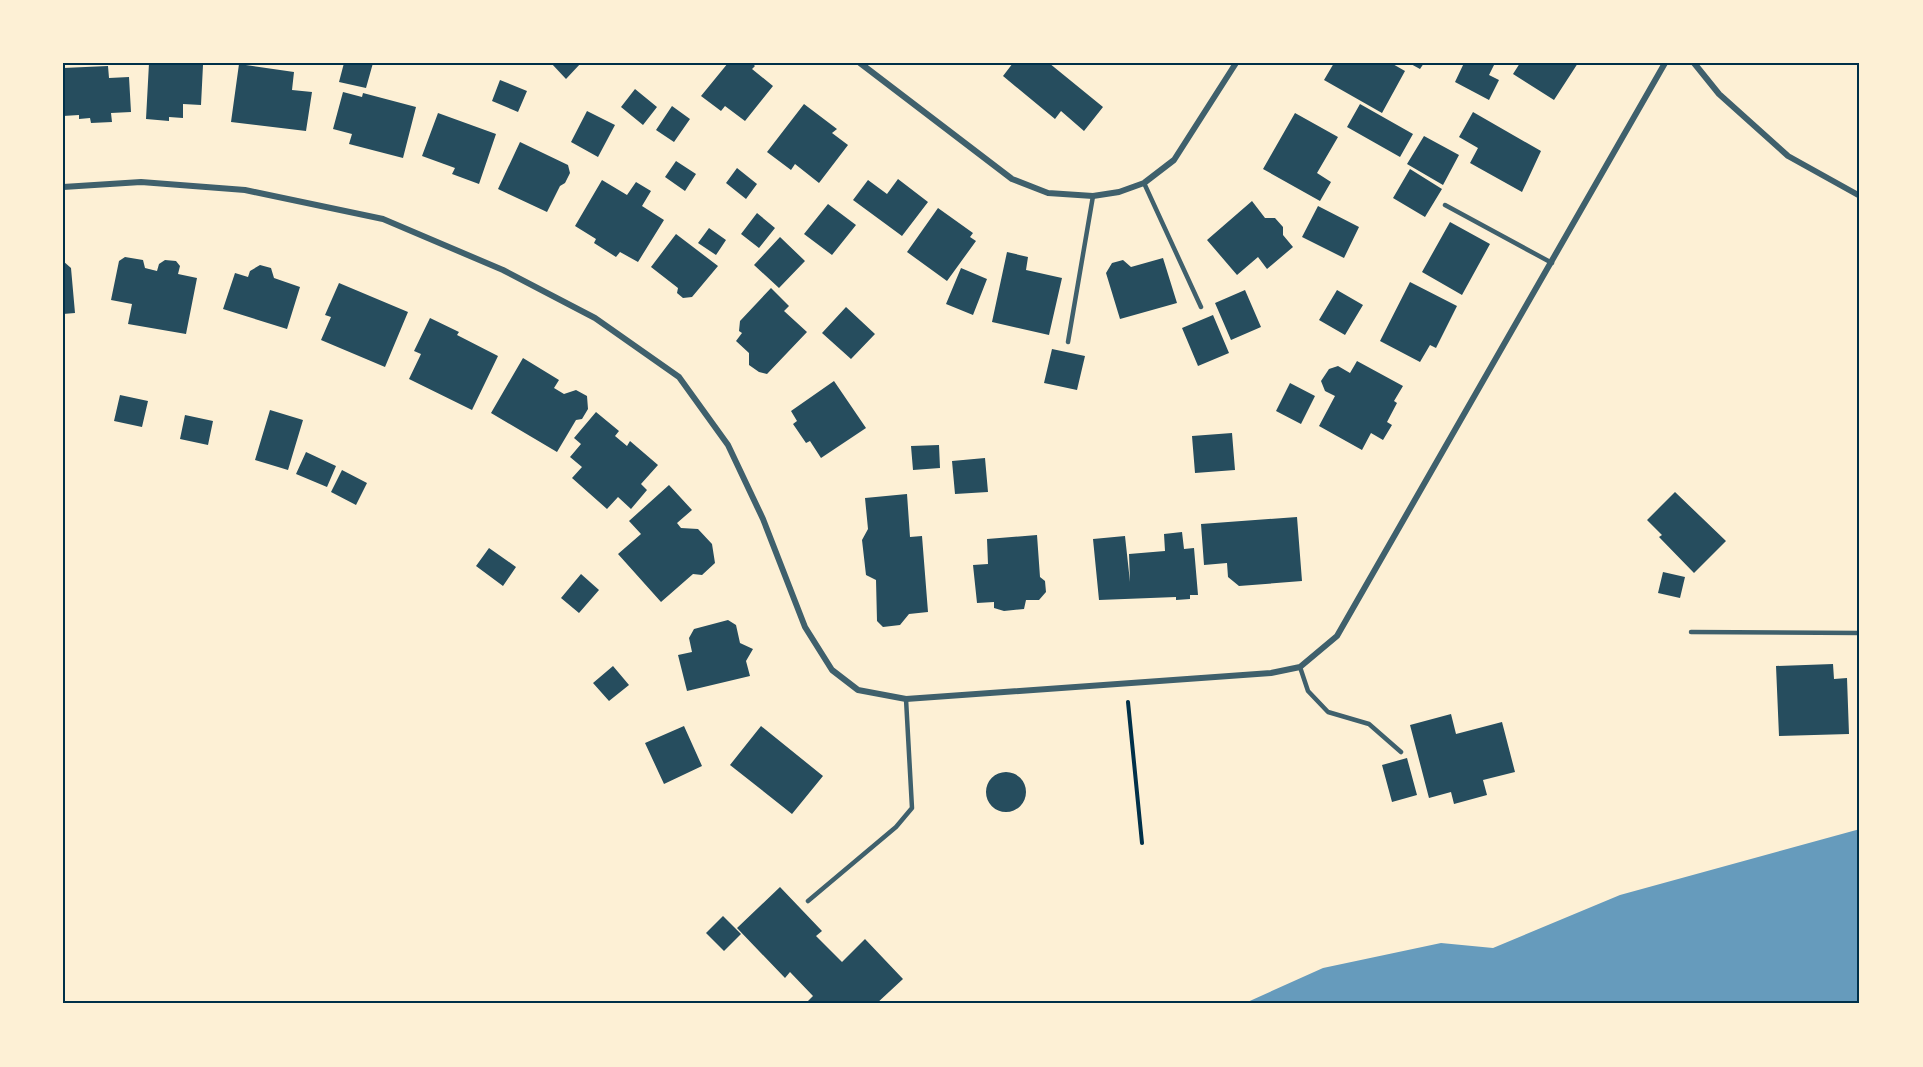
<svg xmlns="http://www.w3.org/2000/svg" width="1923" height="1067" font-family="'PT Sans',sans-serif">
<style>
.water{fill:#669bbc}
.building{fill:#264d5e}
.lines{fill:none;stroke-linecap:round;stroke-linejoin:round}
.path{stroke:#003049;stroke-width:4}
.service{stroke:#3f606c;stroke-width:4.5}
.minor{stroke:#3f606c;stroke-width:6}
.neatline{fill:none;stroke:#003049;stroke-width:2}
</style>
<rect width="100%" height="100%" fill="#fdf0d5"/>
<path class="water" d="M1860 829V1004H1243L1323 968 1441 943 1493 948 1620 895Z"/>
<path class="building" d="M149 63 203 65 201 105 183 104V118L169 117V121L146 119Z
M344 63H373L366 88 339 82Z
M551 63H581L566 79Z
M728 63H752L755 66 752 69 773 86 745 121 725 106 721 111 701 96Z
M1013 63H1049L1103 107 1084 131 1061 111 1055 119 1003 76Z
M1334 63H1391L1405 71 1382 113 1324 80Z
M1409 63H1424L1420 69Z
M1464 63H1495L1489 75 1499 80 1489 100 1455 82Z
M1520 63H1578L1554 100 1513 74Z
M239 64 294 72 292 90 312 92 306 131 231 122Z
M108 66 109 78 129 77 131 112 111 113 112 122 91 123 90 118 79 119V115L63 116V68Z
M500 80 527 91 518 112 492 101Z
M635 89 657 107 643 125 621 107Z
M343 92 362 97 363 93 416 107 403 158 349 144 352 134 333 129Z
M804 104 837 129 832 133 848 145 819 183 795 164 791 170 767 152Z
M1360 104 1413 134 1400 157 1347 127Z
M672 106 690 119 674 142 656 130Z
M587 111 615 125 598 157 571 142Z
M1473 112 1541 151 1522 192 1470 163 1478 148 1459 137Z
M438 113 496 134 479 184 452 174 455 168 422 156Z
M1295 113 1338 137 1317 173 1331 182 1320 201 1263 169Z
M1424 136 1459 155 1443 185 1407 164Z
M520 142 568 165 570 173 565 183 560 186 547 212 498 189Z
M676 161 696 174 685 191 665 177Z
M737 168 757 184 746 199 726 183Z
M1410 169 1442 189 1425 217 1393 198Z
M898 179 928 202 902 236 853 200 868 180 887 194Z
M602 180 627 195 636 182 651 191 642 206 664 220 638 262 620 252 616 257 594 243 596 239 575 226Z
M1252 201 1265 218H1275L1283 227V235L1293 247 1267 269 1258 257 1237 275 1207 240Z
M828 204 856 225 832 255 804 234Z
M1318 206 1359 227 1344 258 1302 237Z
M938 208 973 233 970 237 976 241 947 281 907 252Z
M757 213 775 228 759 248 741 234Z
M1450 222 1490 244 1462 295 1422 272Z
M709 228 726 240 716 255 698 243Z
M676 234 718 266 692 297 683 298 677 293 678 288 651 267Z
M780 237 805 261 779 288 754 265Z
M1007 252 1028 257 1026 270 1062 278 1049 335 992 322Z
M125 257 143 260 145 268 157 271 159 264 165 260 176 261 180 266 178 274 197 278 186 334 128 324 132 304 111 300 119 261Z
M1163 258 1177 303 1120 319 1106 273 1112 263 1123 260 1131 267Z
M63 261 71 268 75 313 63 314Z
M260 265 271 268 274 278 300 287 287 329 223 309 235 273 248 277 250 271Z
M961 268 987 279 973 315 946 304Z
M1410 282 1457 306 1436 348 1430 345 1420 362 1380 341Z
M339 283 408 312 385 367 321 340 331 317 325 315Z
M771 288 789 306 784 311 807 332 767 374 759 372 749 365V353L736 341 742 333 739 331 740 321Z
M1245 290 1261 327 1231 340 1215 303Z
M1337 290 1363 305 1345 335 1319 320Z
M846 307 875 334 851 359 822 333Z
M1213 315 1229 353 1198 366 1182 328Z
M430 318 459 332 457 335 498 356 472 410 409 379 421 354 414 351Z
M1052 349 1085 356 1077 390 1044 383Z
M523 358 559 380 554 388 564 394 576 390 587 396 588 409 582 419 576 420 557 452 491 413Z
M1357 361 1403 386 1394 401 1397 403 1387 422 1392 425 1383 440 1371 433 1362 450 1319 426 1335 396 1325 391 1321 381 1329 369 1338 366 1350 373Z
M834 381 866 428 821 458 810 441 806 443 793 424 797 421 791 411Z
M1290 383 1315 396 1301 424 1276 411Z
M120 395 148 401 142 427 114 421Z
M270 410 303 420 288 470 255 460Z
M596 412 619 431 615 436 627 446 630 441 658 465 641 484 647 490 631 509 618 497 607 509 572 478 582 467 570 457 581 444 574 438Z
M185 415 213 421 208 445 180 439Z
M1232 433 1235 470 1195 473 1192 436Z
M939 445 940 468 913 470 911 446Z
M306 452 336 466 327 487 296 474Z
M985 458 988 492 955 494 952 461Z
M342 470 367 483 356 505 331 492Z
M669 485 692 510 677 523 681 528 698 529 712 544 715 563 702 575 693 574 661 602 618 554 641 534 629 521Z
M1675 492 1726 541 1694 573 1659 537 1662 535 1647 520Z
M907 494 910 537 922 536 928 612 909 614 900 625 883 627 877 621 876 580 866 575 862 540 868 529 865 498Z
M1297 517 1302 581 1239 586 1228 577 1227 563 1204 565 1201 524Z
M1182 532 1184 549 1194 548 1198 595H1190V599L1176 600V597L1099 600 1093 539 1125 536 1130 582 1129 554 1165 551 1164 534Z
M1037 535 1040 577 1045 581 1046 592 1039 600H1026L1024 609 1004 611 994 608V602L977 603 973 565 988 564 987 539Z
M489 548 516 567 503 586 476 566Z
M1663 572 1685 577 1680 598 1658 593Z
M581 574 599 590 579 613 561 598Z
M728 620 736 625 740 643 753 649 746 661 750 676 687 691 678 655 692 652 689 638 694 629Z
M1833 664 1834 679 1847 678 1849 734 1779 736 1776 666Z
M613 666 629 685 609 701 593 683Z
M1451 714 1456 734 1502 722 1515 772 1483 780 1487 795 1454 804 1451 792 1429 798 1410 725Z
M684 726 702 766 664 784 645 743Z
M761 726 823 776 792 814 730 765Z
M1407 758 1417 795 1392 802 1382 765Z
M986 792a20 20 0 1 1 40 0a20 20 0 1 1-40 0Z
M780 887 822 931 816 936 842 962 865 939 903 979 876 1004H805L813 996 790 972 785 978 737 928Z
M723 916 741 934 724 951 706 933Z"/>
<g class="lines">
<path class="path" d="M1128 702 1142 843"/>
<path class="service" d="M1144 183 1201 307
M1445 205 1552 263
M1068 342 1093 196
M1691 632 1860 633
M1300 667 1308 691 1328 712 1369 724 1401 752
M808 901 896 827 912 808 906 699"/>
<path class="minor" d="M860 63 1012 179 1048 193 1093 196 1119 192 1144 183 1174 160 1236 63
M1694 63 1719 94 1788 156 1860 196
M63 187 141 182 245 190 383 219 503 270 595 318 679 377 728 445 763 519 805 627 832 670 858 690 906 699 1271 673 1300 667 1337 636 1665 63"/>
</g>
<rect width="1923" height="1067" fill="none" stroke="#fdf0d5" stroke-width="129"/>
<rect x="64" y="64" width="1794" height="938" class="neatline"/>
</svg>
